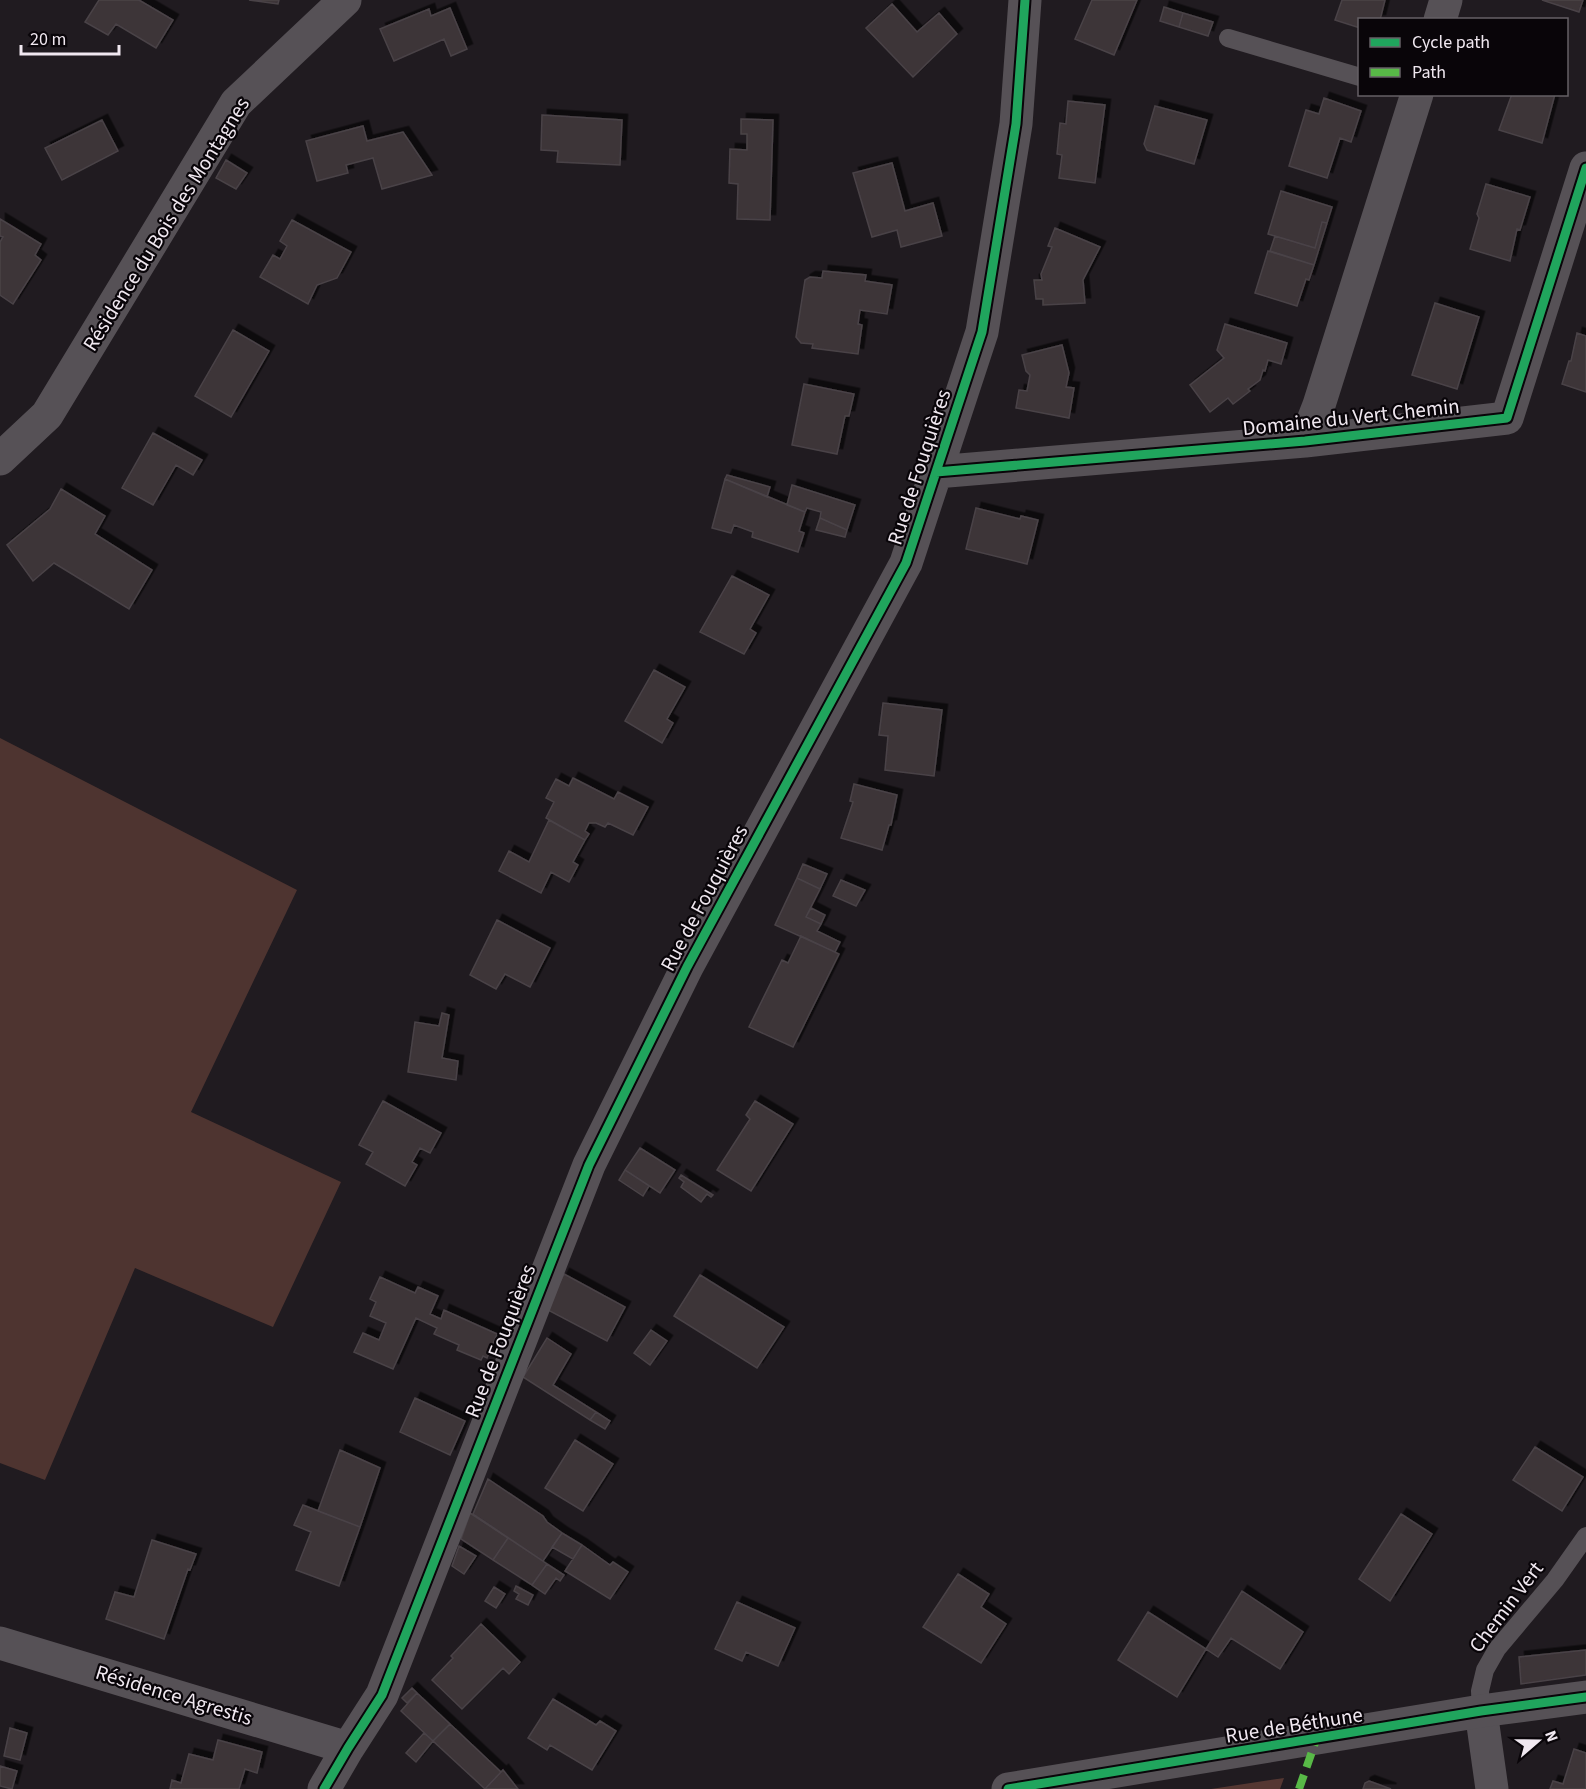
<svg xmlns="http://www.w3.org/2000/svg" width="1586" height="1789" font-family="'Source Sans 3',sans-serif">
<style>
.green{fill:#4e3430}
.forest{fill:#553732}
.building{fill:#3c3439;stroke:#4a4347;stroke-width:1.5;filter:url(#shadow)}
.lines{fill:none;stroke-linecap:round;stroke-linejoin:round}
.lane{stroke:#565156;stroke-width:18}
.street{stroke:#565156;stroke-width:33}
.secondary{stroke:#565156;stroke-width:33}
.quiet{stroke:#58b947;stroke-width:8;stroke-dasharray:15 8;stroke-linecap:butt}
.cycleway-casing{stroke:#090509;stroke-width:13}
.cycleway{stroke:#20a55d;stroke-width:9}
.labels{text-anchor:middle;stroke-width:4.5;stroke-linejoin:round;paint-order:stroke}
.street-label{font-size:21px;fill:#f0e8f0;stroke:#090509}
</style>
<defs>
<filter id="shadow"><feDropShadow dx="5.5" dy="-5.5" stdDeviation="0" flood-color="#0009"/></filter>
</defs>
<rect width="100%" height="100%" fill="#201b20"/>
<path class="green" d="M0 738 297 890 191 1112 341 1182 273 1327 135 1268 45 1480 0 1463Z"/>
<path class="forest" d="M1284 1778 1280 1789H1211Z"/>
<path class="building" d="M99 0H139L173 20 156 48 116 24 108 35 85 22Z
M249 0H279L278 4Z
M1092 0H1137L1114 55 1075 39Z
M1342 0H1385L1380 20H1360V28L1335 20Z
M1542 0H1583L1579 12Z
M892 4 917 32 939 13 957 34 913 77 866 28Z
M1164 7 1183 13 1179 27 1160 21Z
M450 8 467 49 451 56 444 39 394 61 380 29 429 9 431 16Z
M1183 13 1213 22 1208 36 1179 27Z
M1512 94H1555L1542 143 1499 130Z
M1324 98 1361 111 1351 142 1340 138 1327 178 1289 166 1306 110 1319 114Z
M1068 101 1105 105 1095 183 1059 178 1062 155 1057 154 1060 123 1066 124Z
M1155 106 1207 120 1194 164 1147 150 1144 144Z
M542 115 622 120 620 165 557 162 558 151 541 150Z
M741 119 773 120 770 220 737 219 738 184 729 183 730 149 747 150V134H741Z
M102 120 118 151 62 180 45 148Z
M363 126 367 141 403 132 432 175 382 189 373 158 346 165 348 173 317 181 306 141Z
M226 160 247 173 236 189 216 178Z
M892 163 905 211 933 203 942 236 901 247 897 230 872 237 853 173Z
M1486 184 1530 197 1520 230 1517 229 1510 261 1470 249 1479 218 1477 214Z
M1281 191 1332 207 1327 223 1322 222 1315 248 1268 234Z
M0 219 41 244 35 255 41 260 13 304 0 295V242L3 237 0 236Z
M292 220 351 252 337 278 317 285 308 304 260 277 273 255 280 259 287 246 280 241Z
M1322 222 1327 223 1314 265 1270 251 1275 236 1315 248Z
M1055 228 1100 247 1083 280 1085 303 1043 305V299H1036L1034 280H1042L1041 274 1052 247 1048 246Z
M1268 251 1314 265 1309 280 1306 279 1297 306 1255 293Z
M823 271 866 275 865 281 892 285 887 314 860 310 858 324 862 325 858 354 812 348 813 344 801 343 796 337 805 280 810 277 822 278Z
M1435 303 1479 317 1457 389 1412 375Z
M1225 324 1287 343 1281 364 1268 360 1265 371 1263 370 1260 380 1248 389 1250 391 1233 404 1228 398 1210 412 1190 385 1224 358 1217 350Z
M233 330 269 351 231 417 195 396Z
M1577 333 1586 336V392L1562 384 1569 361H1571Z
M1062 345 1069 373 1066 387 1074 388 1069 418 1016 408 1019 390 1027 391 1030 375 1026 371 1022 355Z
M804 384 854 394 849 416H845L837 454 792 445Z
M153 433 202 460 193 475 176 465 153 505 122 488Z
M727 475 770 487 767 497 725 479Z
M725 479 805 512 799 531 804 533 798 552 752 537 753 532 734 525 731 533 712 528Z
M792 485 855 505 847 530 820 518 821 512 807 508 805 512 787 505Z
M61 489 105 516 95 534 152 570 129 609 54 563 33 581 7 545 50 509Z
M976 508 1020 519 1021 516 1038 520 1027 564 966 549Z
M820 518 847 530 845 537 816 530Z
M732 576 769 595 750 629 756 633 744 654 700 632Z
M654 670 685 687 667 719 673 723 662 743 625 721Z
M883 703 942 710 934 776 885 770 888 736 879 735Z
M573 778 614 799 618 792 648 807 633 835 608 823 605 827 596 823H589L585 831 589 834 585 840 546 818 554 802 546 798 556 779 569 786Z
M854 784 897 795 891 825H889L882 850 841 838 853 802 850 801Z
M549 820 585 840 573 862 578 865 569 882 551 872 541 893 499 871 509 851 529 862Z
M803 864 827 874 820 889 797 878Z
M797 878 820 889 806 917 821 924 817 931 840 942 835 952 775 925Z
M841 880 865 890 856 906 833 896Z
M811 908 825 915 821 924 806 917Z
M497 920 550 948 530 987 505 974 496 989 470 975Z
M801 936 839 954 793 1047 749 1027 782 960 788 963Z
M442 1013 449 1015 442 1058 458 1061 456 1080 408 1072 415 1022 439 1026Z
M383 1101 441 1133 430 1153 420 1148 412 1162 417 1165 405 1186 366 1164 373 1152 359 1145Z
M755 1101 793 1124 751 1191 717 1170 750 1119 746 1115Z
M640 1148 675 1170 660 1193 625 1170Z
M625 1170 649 1186 643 1196 619 1180Z
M681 1175 713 1195 711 1197 707 1194 701 1202 681 1187 684 1182 679 1178Z
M564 1274 625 1307 607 1341 546 1309Z
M700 1275 784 1327 757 1368 674 1316Z
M380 1277 415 1293 418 1287 438 1296 430 1314 441 1319 444 1310 497 1334 487 1358 483 1356 481 1360 457 1350 459 1345 434 1334 437 1328 416 1318 393 1369 354 1352 363 1333 379 1340 386 1323 370 1316 376 1302 370 1299Z
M651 1330 667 1341 650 1365 634 1353Z
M547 1338 571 1354 553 1385 596 1412 590 1420 523 1377Z
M415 1398 465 1421 450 1455 400 1432Z
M596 1412 610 1421 605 1429 590 1420Z
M575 1440 613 1464 583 1511 545 1488Z
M1535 1447 1583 1477 1562 1511 1513 1480Z
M340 1450 380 1468 360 1527 318 1511Z
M488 1479 543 1516 547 1522 562 1533 543 1561 473 1514Z
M303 1505 360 1527 339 1586 296 1570 311 1532 294 1525Z
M470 1513 508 1538 493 1560 461 1539Z
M1401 1514 1432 1534 1390 1601 1359 1579Z
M562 1533 582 1545 573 1559 552 1547Z
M508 1538 547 1564 532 1585 493 1560Z
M152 1540 196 1554 190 1570 188 1569 164 1639 106 1619 115 1592 134 1597Z
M582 1545 610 1565 613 1562 628 1572 610 1599 565 1571Z
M459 1546 476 1556 464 1574 452 1566Z
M547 1564 564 1575 560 1581 556 1578 545 1594 532 1585Z
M958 1574 989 1594 981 1607 1006 1624 981 1663 923 1627Z
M516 1586 533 1595 528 1605 516 1599 519 1594 514 1591Z
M494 1587 505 1594 496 1608 485 1601Z
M1242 1591 1303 1632 1280 1669 1231 1638 1218 1657 1206 1649Z
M737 1602 795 1628 778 1666 746 1652 742 1661 715 1649Z
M1148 1612 1206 1649 1177 1697 1118 1660Z
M481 1624 520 1662 509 1674 503 1668 462 1709 432 1680 453 1658 451 1656Z
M1586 1650V1675L1521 1684 1519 1657Z
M412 1688 417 1693 407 1703 402 1698Z
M417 1693 450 1724 433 1741 401 1711Z
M553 1699 596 1725 600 1721 616 1731 592 1770 550 1745 547 1750 528 1738Z
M450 1724 501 1772 485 1789 433 1741Z
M10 1728 27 1733 20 1760 4 1756Z
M424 1733 433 1741 416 1762 406 1753Z
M218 1740 262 1752 257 1773 245 1769 239 1789H170L172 1780 181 1783 189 1754 213 1760Z
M1574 1749 1586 1753V1789H1550L1553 1781 1563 1784Z
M0 1766 17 1771 12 1789 0 1786Z
M503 1770 518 1789H485L501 1772Z
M1369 1781 1391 1789H1363L1365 1783Z"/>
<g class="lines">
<path class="lane" d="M1228 38 1360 77
M1481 1711 1480 1691 1485 1670 1497 1649 1555 1580 1586 1536"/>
<path class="street" d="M1440 20 1446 0
M1305 441 1319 405 1417 94
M0 459 47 415 236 103 345 0
M936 472 1305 441 1507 418 1586 168
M0 1643 348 1748
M1481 1711 1492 1789
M324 1789 348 1748 382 1695 589 1165 687 967 906 563 982 332 1016 124 1025 0"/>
<path class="secondary" d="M1008 1789 1481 1711 1586 1697"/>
<path class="quiet" d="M1299 1789 1316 1740"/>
<g class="cycleway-casing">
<path id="cycleway" d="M936 472 1305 441 1507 418 1586 168
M324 1789 348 1748 382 1695 589 1165 687 967 906 563 982 332 1016 124 1025 0
M1008 1789 1481 1711 1586 1697"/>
</g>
<use href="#cycleway" class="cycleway"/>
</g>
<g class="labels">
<g class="street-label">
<text transform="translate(166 224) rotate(-58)" y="7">Résidence du Bois des Montagnes</text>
<text transform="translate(1351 417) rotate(-6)" y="7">Domaine du Vert Chemin</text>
<text transform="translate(919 467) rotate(-72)" y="7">Rue de Fouquières</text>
<text transform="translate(704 898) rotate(-62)" y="7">Rue de Fouquières</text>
<text transform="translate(500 1341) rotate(-69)" y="7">Rue de Fouquières</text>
<text transform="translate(1506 1607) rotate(-53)" y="7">Chemin Vert</text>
<text transform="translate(174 1695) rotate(17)" y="7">Résidence Agrestis</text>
<text transform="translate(1294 1725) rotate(-9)" y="7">Rue de Béthune</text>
</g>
</g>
<rect x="1358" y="18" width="210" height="78" fill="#090509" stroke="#656065" stroke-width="1.5"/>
<rect x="1370" y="38" width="30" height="9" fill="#20a55d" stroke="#656065" stroke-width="1.5"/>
<text x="1412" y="48" font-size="18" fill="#f0e8f0">Cycle path</text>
<rect x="1370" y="68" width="30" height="9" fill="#58b947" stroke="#656065" stroke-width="1.5"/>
<text x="1412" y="78" font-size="18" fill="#f0e8f0">Path</text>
<g transform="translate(1538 1741) rotate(70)" stroke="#090509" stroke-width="4.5" paint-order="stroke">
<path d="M0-4.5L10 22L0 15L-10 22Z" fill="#f0e8f0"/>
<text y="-9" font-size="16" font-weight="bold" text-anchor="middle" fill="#f0e8f0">N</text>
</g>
<path d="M21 45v9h98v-9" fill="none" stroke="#f0e8f0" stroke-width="3"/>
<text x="30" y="45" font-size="18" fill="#f0e8f0" stroke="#090509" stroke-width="4.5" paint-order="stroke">20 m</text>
</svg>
